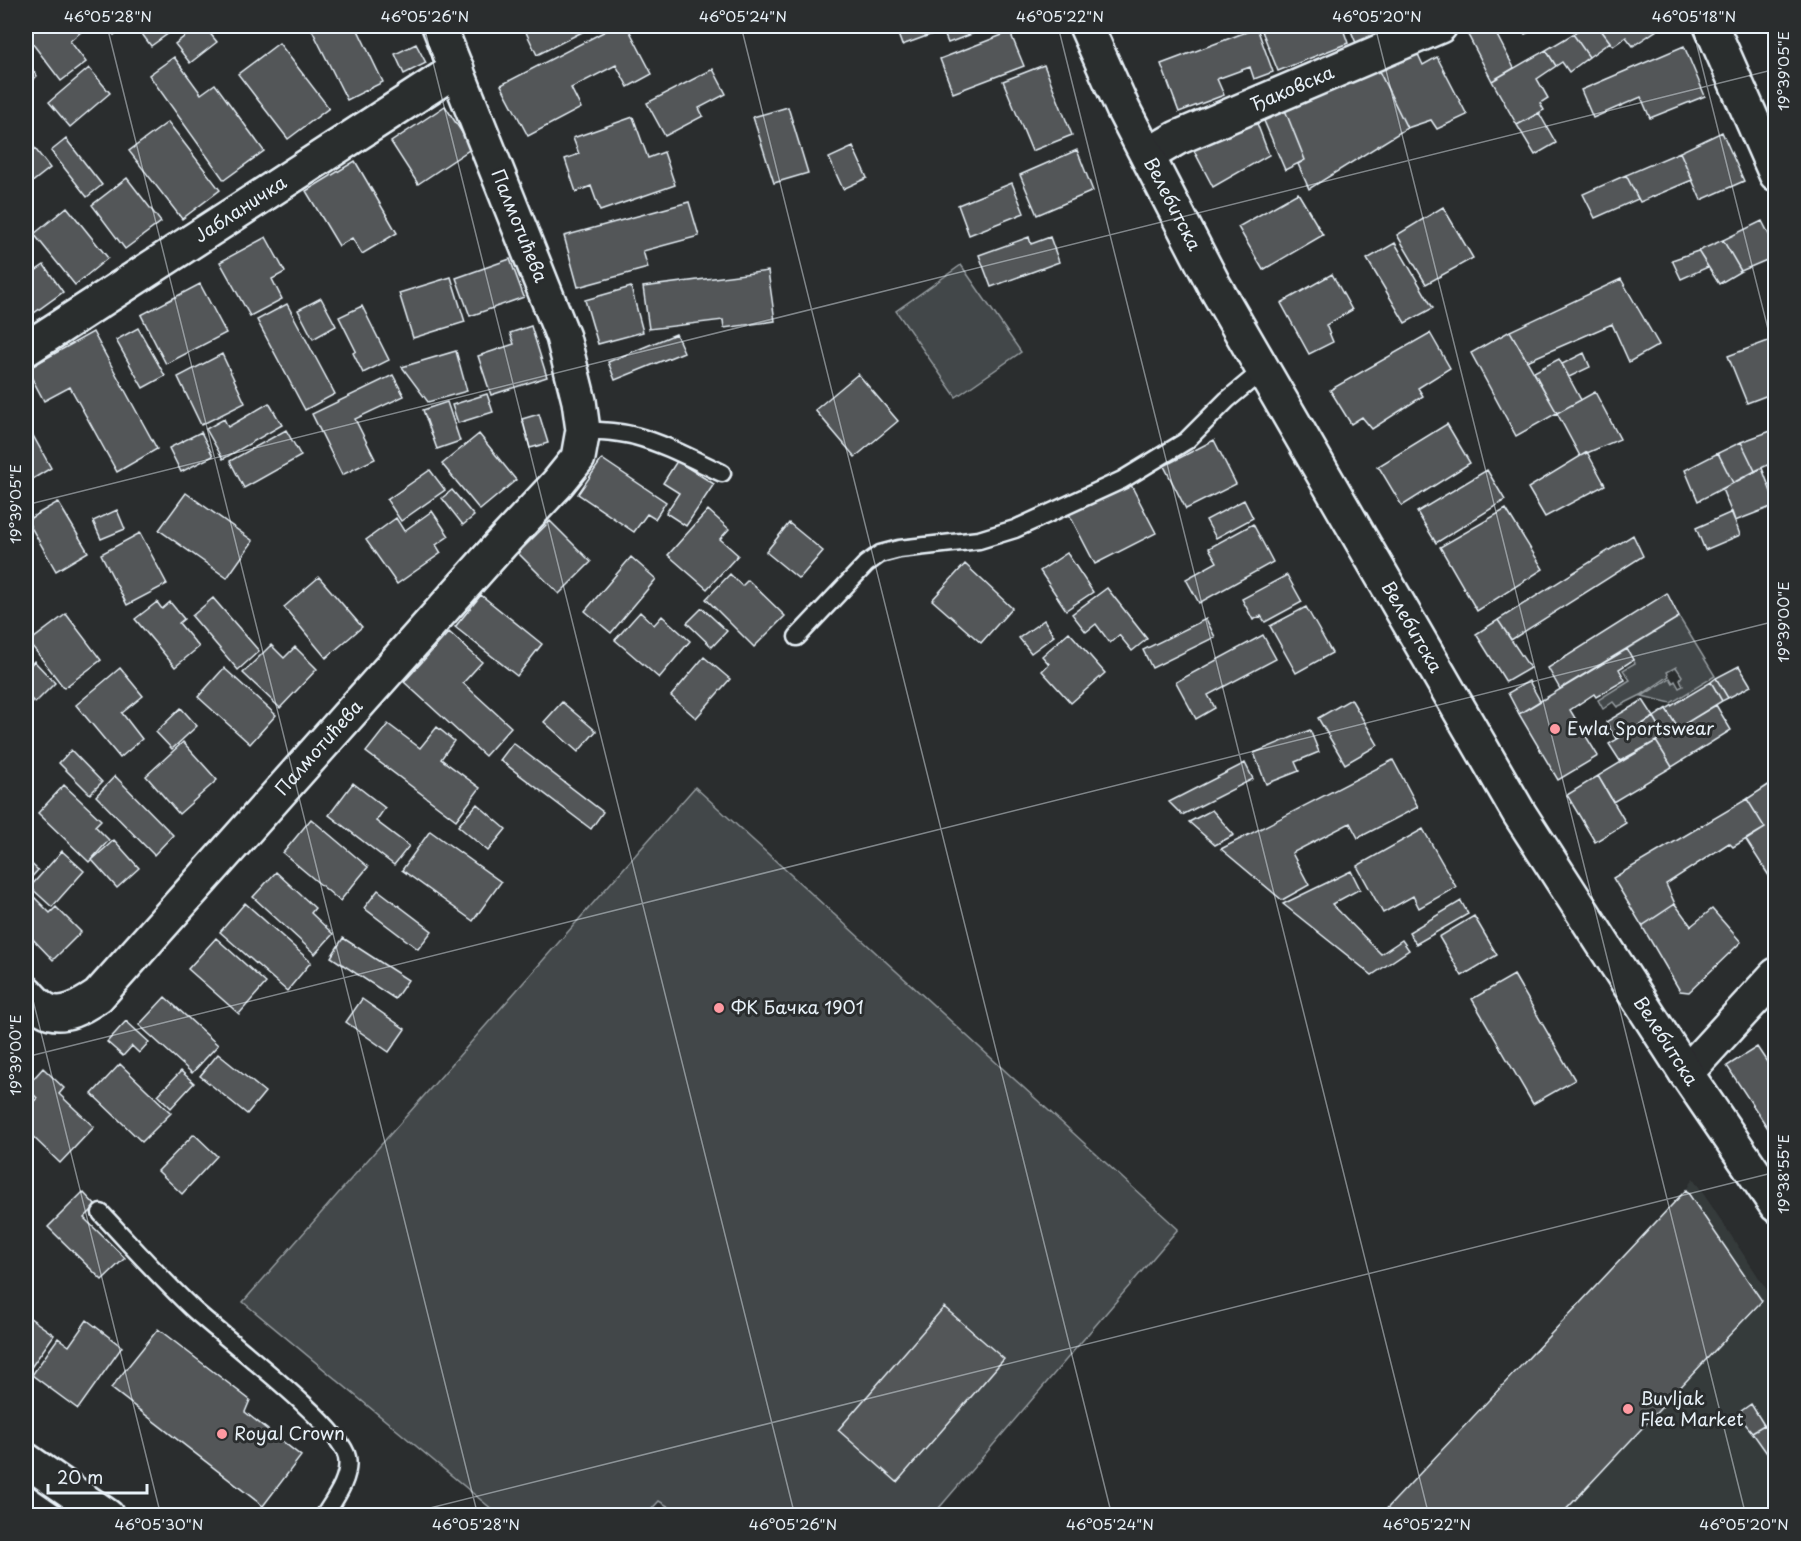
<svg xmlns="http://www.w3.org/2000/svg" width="1801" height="1541" font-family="'Playpen Sans',sans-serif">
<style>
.built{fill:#363a3b}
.green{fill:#424648;stroke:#959ca0;stroke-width:1.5}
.building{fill:#535759;stroke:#e8f1f8;stroke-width:1.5}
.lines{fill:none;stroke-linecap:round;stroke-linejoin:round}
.service-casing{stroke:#e8f1f8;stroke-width:21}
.minor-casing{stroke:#e8f1f8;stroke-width:38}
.tertiary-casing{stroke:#e8f1f8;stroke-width:38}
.secondary-casing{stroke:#e8f1f8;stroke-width:38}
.service{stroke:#2a2d2e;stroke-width:16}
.minor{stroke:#2a2d2e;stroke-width:33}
.tertiary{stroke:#2a2d2e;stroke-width:33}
.secondary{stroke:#2a2d2e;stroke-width:33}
.ticks{fill:none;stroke:#e8f1f8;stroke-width:1.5;stroke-opacity:0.45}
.poi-dot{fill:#ff9aa2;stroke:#2a2d2e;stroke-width:2}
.labels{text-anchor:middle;stroke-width:6;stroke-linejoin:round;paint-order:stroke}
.street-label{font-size:18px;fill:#e8f1f8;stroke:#2a2d2e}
.poi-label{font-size:18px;fill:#e8f1f8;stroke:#2a2d2e;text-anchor:start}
.neatline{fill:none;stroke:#e8f1f8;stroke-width:2}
.ticks-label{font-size:15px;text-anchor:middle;fill:#e8f1f8}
</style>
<rect width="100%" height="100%" fill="#2a2d2e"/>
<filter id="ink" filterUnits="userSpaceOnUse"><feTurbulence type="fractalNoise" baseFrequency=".0167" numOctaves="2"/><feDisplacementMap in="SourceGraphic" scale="12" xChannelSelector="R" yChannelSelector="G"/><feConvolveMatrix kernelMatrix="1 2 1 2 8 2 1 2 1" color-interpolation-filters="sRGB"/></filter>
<g filter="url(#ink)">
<path class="built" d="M1693 1178 1775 1302V1515L1380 1516 1686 1190Z"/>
<path class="green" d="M961 265 1021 352 956 397 896 311Z
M1679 617 1715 676 1671 703 1642 696 1670 678 1673 683 1675 681 1679 688 1683 686 1680 679 1682 676 1676 667 1667 672 1669 676 1641 695 1617 707 1613 702 1603 709 1598 700 1630 680 1623 670 1635 663 1627 649Z
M695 787 1178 1229 933 1515H683L659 1501 646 1515H499L243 1302Z"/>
<path class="building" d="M26 26H76L81 32 70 41 86 62 61 81 26 35Z
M106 26H125L114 35Z
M136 26H175L176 28 151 46Z
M198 26H204L217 42 190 63 175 44Z
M310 26H356L383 82 347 100Z
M523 26H594L537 55Z
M615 26H627L652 74 628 87 616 65 571 88 581 108 528 136 501 85Z
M895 26H935L938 32 902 45Z
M941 26H993L948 43Z
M1260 26H1342L1348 43 1278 71Z
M1349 26H1404L1356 43Z
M1476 26H1492L1514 68 1492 81 1466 31Z
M1520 26H1542L1525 34Z
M1584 26H1598L1610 42 1589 57 1573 34Z
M1598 26H1663L1633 46 1626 37 1613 46Z
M1257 28 1273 72 1254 79 1250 67 1217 79 1224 95 1179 112 1161 64Z
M1010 32 1024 66 953 93 940 59Z
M1573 34 1589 57 1569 72 1562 62 1556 66 1546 50Z
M279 43 329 108 288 139 238 74Z
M416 44 426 63 404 74 395 54Z
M1684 46 1705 96 1650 118 1641 97 1593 118 1581 90Z
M1416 50 1423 65 1437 57 1467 115 1437 129 1431 120 1407 128 1377 67Z
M1546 50 1556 66 1537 79 1548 98 1540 103 1544 110 1517 125 1492 81Z
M174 57 201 94 215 84 264 151 224 180 149 75Z
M26 62 37 76 26 86Z
M1044 65 1072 135 1032 151 1003 81Z
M1377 67 1407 128 1309 189 1298 164 1305 160 1283 105Z
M89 68 110 93 70 127 49 102Z
M713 69 726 94 699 108 703 116 665 136 647 103Z
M1283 105 1305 160 1285 170 1261 114Z
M445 106 472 148 418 184 391 142Z
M788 107 808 173 774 183 753 117Z
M1539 113 1556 143 1535 155 1517 125Z
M633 117 648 158 664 152 675 185 600 211 591 186 576 192 565 159 579 154 573 138Z
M1255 118 1269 155 1213 187 1191 145Z
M168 122 220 190 182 219 129 151Z
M1722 132 1744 181 1701 200 1680 152Z
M26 137 50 168 26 187Z
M66 139 102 185 87 197 51 151Z
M853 147 867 178 843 189 829 158Z
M1077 150 1093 191 1037 215 1020 175Z
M1680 152 1692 180 1640 202 1626 175Z
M355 161 397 233 362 254 352 238 339 246 306 191Z
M1626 175 1638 199 1595 218 1583 194Z
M127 178 161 222 125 249 92 205Z
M1012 183 1024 213 969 235 958 205Z
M1298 193 1323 235 1263 270 1238 227Z
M689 202 699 236 643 251 648 268 578 287 564 236Z
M67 207 108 258 75 285 34 234Z
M1443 207 1473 258 1426 284 1397 235Z
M1762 221 1776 248V256L1741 271 1723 240Z
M266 237 285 272 272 279 282 299 250 316 220 262Z
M1029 237 1031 244 1050 237 1059 262 991 287 979 255Z
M1723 240 1741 271 1719 284 1698 251Z
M1395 243 1433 308 1405 323 1367 259Z
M1698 251 1708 267 1681 279 1672 260Z
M26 257 35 271 44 265 63 292 27 318Z
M510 259 524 297 470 316 456 278Z
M768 271 775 321 724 328 723 320 649 329 643 287Z
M1332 274 1352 310 1326 325 1333 342 1309 354 1281 303Z
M451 277 465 322 413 338 399 293Z
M1621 279 1659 345 1629 362 1612 324 1527 361 1510 331Z
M200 284 226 333 166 364 141 315Z
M631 287 643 332 598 344 585 300Z
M321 298 336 326 313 339 298 310Z
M287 304 335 394 305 410 257 320Z
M362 306 389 360 363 373 353 353 356 351 339 317Z
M531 326 547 377 491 395 478 356 514 344 510 333Z
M138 328 165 376 143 388 116 340Z
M1510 331 1557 413 1516 436 1471 353Z
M93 332 157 449 117 472 70 387 44 401 27 369Z
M1430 333 1450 368 1418 388 1423 396 1372 429 1362 417 1351 424 1330 390Z
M676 334 684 352 615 380 608 362Z
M1776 338V392L1747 403 1728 356Z
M456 351 467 391 428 402 402 367Z
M1584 353 1590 367 1569 377 1562 364Z
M222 354 245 403 201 425 178 377Z
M1559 359 1581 400 1557 413 1534 372Z
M858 374 898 421 855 457 815 410Z
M393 375 404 396 355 419 375 459 342 475 312 414Z
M1595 392 1620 439 1580 456 1557 413Z
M487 394 493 412 458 423 452 405Z
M447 402 460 441 437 449 423 410Z
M269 403 282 425 223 459 206 429 224 419 228 427Z
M539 414 548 443 530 448 522 419Z
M26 423 51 468 26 483Z
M1447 424 1470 463 1402 506 1380 469 1377 467Z
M1776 429V461L1755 471 1741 442Z
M286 430 301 456 244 488 230 461Z
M201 432 213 456 181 472 169 448Z
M479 434 516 480 480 510 442 464Z
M1214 440 1236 484 1186 509 1164 466Z
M1741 442 1755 471 1733 483 1718 453Z
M1587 452 1605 485 1545 517 1528 488Z
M1718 453 1733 483 1698 501 1685 470Z
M602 459 666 502 655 519 647 514 634 532 578 494Z
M677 461 714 484 686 526 666 513 679 493 663 483Z
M1762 468 1776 505 1735 521 1722 489Z
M430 470 445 490 401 521 387 500Z
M1487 470 1505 500 1436 543 1417 512Z
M1130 483 1156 533 1095 564 1069 514Z
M452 490 474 516 463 525 442 498Z
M186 493 253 541 227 578 159 530Z
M1244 500 1253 518 1216 538 1206 520Z
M58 502 88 552 56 571 27 520Z
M1506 509 1543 569 1477 611 1440 547Z
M117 510 125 529 101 539 93 521Z
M708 510 729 529 720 539 738 555 707 589 668 555Z
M432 511 449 536 436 545 441 553 397 584 366 540 396 518 404 531Z
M1732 512 1740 535 1705 550 1696 528Z
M550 521 591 562 559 594 518 553Z
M789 523 823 551 799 579 766 552Z
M1253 524 1273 562 1199 603 1186 579 1217 562 1209 548Z
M140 533 167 584 127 605 101 554Z
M1633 535 1643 556 1511 640 1498 620Z
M1067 553 1093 592 1066 610 1040 571Z
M631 557 656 579 611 633 585 611Z
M965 564 1012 608 981 643 932 600Z
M730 574 742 586 748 580 785 616 754 647 706 599Z
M1287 575 1302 602 1265 622 1261 616 1253 620 1242 599Z
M319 577 362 627 326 658 284 607Z
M1107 588 1147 639 1132 651 1119 635 1110 643 1096 624 1086 632 1072 614Z
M1667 593 1679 617 1560 689 1548 668Z
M481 595 542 644 517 676 455 627Z
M213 598 259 651 238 670 192 616Z
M157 602 162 609 170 602 184 619 179 623 199 647 175 667 135 619Z
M1306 607 1332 653 1296 673 1270 626Z
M702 608 727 631 712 647 687 623Z
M640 612 654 625 662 616 690 641 659 678 615 640Z
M66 614 101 660 64 688 29 642Z
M1206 619 1215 637 1152 668 1143 650Z
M1044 620 1054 636 1031 653 1019 638Z
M1498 620 1530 668 1506 682 1476 634Z
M449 632 482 662 463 683 511 727 485 756 404 682Z
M1069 632 1105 673 1071 703 1042 671 1049 664 1042 656Z
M1263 635 1276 659 1208 695 1215 708 1196 719 1176 682Z
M271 645 284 658 295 647 317 669 280 708 243 673Z
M1627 649 1633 660 1619 669 1625 680 1596 697 1594 694 1570 710 1598 756 1558 780 1519 714Z
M704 657 730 679 696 718 671 696Z
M34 661 55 683 35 703 26 694V670Z
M1739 666 1751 686 1728 698 1716 678Z
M120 668 143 696 122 713 142 739 120 758 76 705Z
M224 668 276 715 250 744 198 697Z
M1716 678 1728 698 1722 701 1711 682Z
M1529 681 1540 701 1519 714 1508 693Z
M1711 682 1722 701 1678 728 1666 709Z
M1351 699 1378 745 1345 764 1318 718Z
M1643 700 1654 717 1616 739 1606 722Z
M562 702 596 731 578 752 544 722Z
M1716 705 1731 730 1672 767 1656 741Z
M181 708 197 726 172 749 156 732Z
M1666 709 1678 728 1665 736 1654 717Z
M1654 717 1665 736 1620 761 1609 744Z
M388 724 420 748 437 727 454 741 441 759 480 788 456 820 366 752Z
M1310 730 1319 752 1295 762 1299 771 1266 784 1254 753Z
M1656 741 1672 767 1613 802 1598 776Z
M183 742 217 780 179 814 146 776Z
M513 743 603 812 591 829 500 760Z
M71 750 102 782 90 794 59 763Z
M1393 760 1418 807 1358 838 1350 823 1292 853 1309 885 1282 900 1221 849Z
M1245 763 1253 779 1182 815 1169 802Z
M115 776 173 835 154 855 96 796Z
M1598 776 1626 823 1595 842 1567 795Z
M1776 780V881L1773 882 1746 840 1765 828 1747 799Z
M353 783 385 808 376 821 409 846 394 865 329 815Z
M64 785 101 820 95 826 109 840 89 862 38 813Z
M1747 799 1765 828 1733 847 1729 843 1666 884 1675 904 1642 926 1613 878Z
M477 804 506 829 488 851 458 826Z
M1212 810 1234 835 1215 845 1189 822Z
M311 819 368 867 340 901 283 853Z
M1423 829 1456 887 1419 908 1413 896 1383 913 1357 866Z
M430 831 501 882 473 921 402 870Z
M114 840 139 868 117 888 92 860Z
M62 851 84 871 52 907 30 887Z
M26 859 38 870 26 883Z
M1351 871 1360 889 1332 904 1381 954 1402 940 1409 950 1372 975 1283 904Z
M276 872 315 908 311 913 333 934 315 954 253 897Z
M378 890 432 931 418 949 364 908Z
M29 892 50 913 56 907 81 932 53 960 26 932V896Z
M1461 901 1468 914 1416 944 1409 932Z
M245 903 311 962 287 991 220 932Z
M1675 904 1691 926 1712 909 1741 942 1689 992 1680 991 1642 926Z
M1474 916 1497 955 1462 976 1439 937Z
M216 938 266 983 239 1014 188 969Z
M343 938 408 980 395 999 331 957Z
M1514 975 1575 1080 1533 1104 1472 999Z
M165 997 218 1045 192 1073 139 1025Z
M362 999 405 1029 389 1052 346 1022Z
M126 1021 149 1042 139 1053 132 1046 123 1056 107 1042Z
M1757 1047 1773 1071 1776 1069V1125L1769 1130 1727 1066Z
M218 1054 265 1092 247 1114 200 1076Z
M120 1064 171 1113 142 1142 92 1094Z
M43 1068 64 1088 59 1094 94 1127 60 1163 26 1130V1110L37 1098 26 1087Z
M181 1071 194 1083 171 1108 158 1095Z
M194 1134 217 1156 182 1194 158 1171Z
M1686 1190 1762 1301 1717 1348 1560 1516H1380Z
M83 1192 96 1206 84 1218 125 1258 102 1280 48 1227Z
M944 1307 1004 1359 897 1482 838 1430Z
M26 1315 54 1335 27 1373 26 1372Z
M87 1320 122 1347 78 1409 32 1375 58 1338 69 1346Z
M158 1329 250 1400 245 1412 301 1456 263 1506 111 1388Z
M1751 1404 1764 1425 1752 1432 1737 1414Z
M1764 1425 1776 1440V1466L1752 1432Z"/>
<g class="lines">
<g class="service-casing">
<path id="service" d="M583 430C600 431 618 431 635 436 665 444 694 460 722 473
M797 637 866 564 880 554 899 549 979 540 1015 529 1122 480 1186 441 1227 400 1263 370
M101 1213C131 1245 161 1279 193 1309 222 1336 341 1426 347 1457 351 1478 334 1500 324 1516"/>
</g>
<g class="minor-casing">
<g id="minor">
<path d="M1711 26 1776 174"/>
<path id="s1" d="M1148 155 1177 138 1440 26"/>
<path id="s2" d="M26 349 457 69"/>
<path id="s3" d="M26 992C31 998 37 1005 44 1009 62 1020 83 1006 98 996L501 544 557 484 578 458 583 430 579 401 563 337 439 26"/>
<path d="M1686 1073 1776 975"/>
</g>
</g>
<g class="tertiary-casing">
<g id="tertiary">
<path id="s4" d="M1086 26 1123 109 1214 285 1519 813 1686 1073 1776 1205"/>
</g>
</g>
<g class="secondary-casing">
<path id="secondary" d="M26 1460 107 1516"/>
</g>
<use href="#service" class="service"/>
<use href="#minor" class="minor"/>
<use href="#tertiary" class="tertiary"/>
<use href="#secondary" class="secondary"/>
</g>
</g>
<path class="ticks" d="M107 26 478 1516M424 26 795 1516M741 26 1112 1516M1058 26 1429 1516M1375 26 1746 1516M1692 26 1776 361M26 505 1776 69M26 972 161 1516M26 1057 1776 621M398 1516 1776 1172"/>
<g class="poi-dot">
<circle cx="1555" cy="729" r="6"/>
<circle cx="719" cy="1008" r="6"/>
<circle cx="1628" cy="1409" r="6"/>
<circle cx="222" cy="1434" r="6"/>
</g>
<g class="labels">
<g class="street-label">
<text dy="6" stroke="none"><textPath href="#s1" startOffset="159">Ђаковска</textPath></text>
<text dy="6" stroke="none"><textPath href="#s4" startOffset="198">Велебитска</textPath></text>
<text dy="6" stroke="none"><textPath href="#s2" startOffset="256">Јабланичка</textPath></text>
<text transform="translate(519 226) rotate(68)" y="6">Палмотићева</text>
<text dy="6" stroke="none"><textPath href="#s4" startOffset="684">Велебитска</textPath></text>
<text dy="6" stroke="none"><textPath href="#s3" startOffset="416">Палмотићева</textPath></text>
<text dy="6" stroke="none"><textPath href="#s4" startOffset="1170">Велебитска</textPath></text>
</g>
<g class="poi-label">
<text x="1567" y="735">Ewla Sportswear</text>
<text x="731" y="1014">ФК Бачка 1901</text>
<text x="1640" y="1405">Buvljak<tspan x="1640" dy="21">Flea Market</tspan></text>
<text x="234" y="1440">Royal Crown</text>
</g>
</g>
<rect width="1801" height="1541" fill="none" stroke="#2a2d2e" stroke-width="66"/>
<path d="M48 1484v9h99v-9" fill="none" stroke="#e8f1f8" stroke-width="3"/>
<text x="57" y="1484" font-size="18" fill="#e8f1f8" stroke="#2a2d2e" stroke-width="4.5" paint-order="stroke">20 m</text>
<rect x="33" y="33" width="1735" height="1475" class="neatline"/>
<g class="ticks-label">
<text x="108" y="22">46°05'28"N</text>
<text x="425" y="22">46°05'26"N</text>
<text x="743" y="22">46°05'24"N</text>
<text x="1060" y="22">46°05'22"N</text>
<text x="1377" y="22">46°05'20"N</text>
<text x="1694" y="22">46°05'18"N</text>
<text transform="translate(1784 71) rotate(-90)" y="5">19°39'05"E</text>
<text transform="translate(16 504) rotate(-90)" y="5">19°39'05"E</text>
<text transform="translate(1784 622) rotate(-90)" y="5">19°39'00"E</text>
<text transform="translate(16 1055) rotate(-90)" y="5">19°39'00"E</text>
<text transform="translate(1784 1174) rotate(-90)" y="5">19°38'55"E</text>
<text x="159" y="1530">46°05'30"N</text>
<text x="476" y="1530">46°05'28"N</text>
<text x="793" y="1530">46°05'26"N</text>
<text x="1110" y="1530">46°05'24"N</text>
<text x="1427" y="1530">46°05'22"N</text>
<text x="1744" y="1530">46°05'20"N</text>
</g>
</svg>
